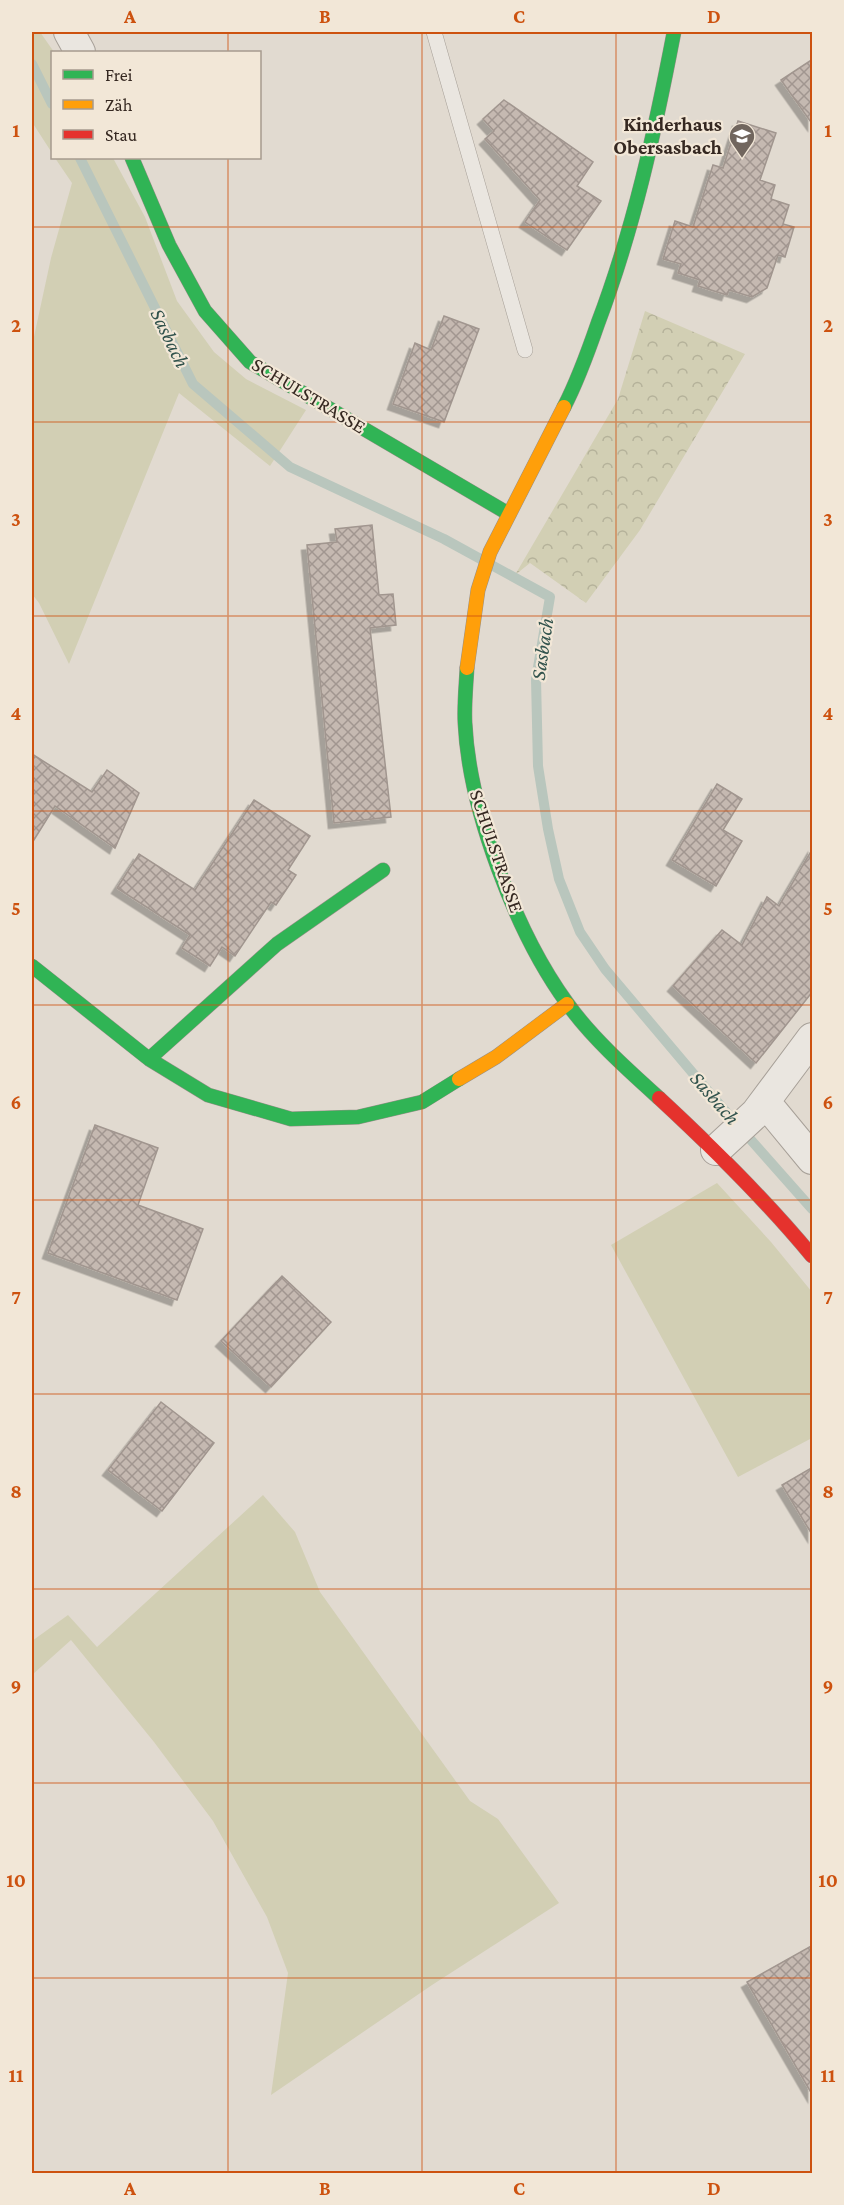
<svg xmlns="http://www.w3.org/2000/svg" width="844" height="2205" font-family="'Crimson Pro',serif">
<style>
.grass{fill:#d2cfb4}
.park{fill:url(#park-crowns)}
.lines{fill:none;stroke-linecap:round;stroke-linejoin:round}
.stream{stroke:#b9c6bd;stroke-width:10}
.building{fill:url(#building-cross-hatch);stroke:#a1968f;stroke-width:1.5;filter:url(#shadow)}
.lane-casing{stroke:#a7a098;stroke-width:16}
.street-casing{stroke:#a7a098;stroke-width:32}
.fast-casing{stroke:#978f88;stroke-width:15}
.slow-casing{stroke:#978f88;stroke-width:15}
.jam-casing{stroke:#978f88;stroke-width:15}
.lane{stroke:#eae6e0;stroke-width:15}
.street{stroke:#eae6e0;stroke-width:30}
.fast{stroke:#30b455;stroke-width:14}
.slow{stroke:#ff9f0a;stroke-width:14}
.jam{stroke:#e5322d;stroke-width:14}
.grid{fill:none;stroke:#cd520f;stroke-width:1.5;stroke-opacity:0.55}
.labels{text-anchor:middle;stroke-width:4.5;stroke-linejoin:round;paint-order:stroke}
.poi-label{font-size:20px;font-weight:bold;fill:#352821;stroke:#f2e7d7;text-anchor:end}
.street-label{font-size:20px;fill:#352821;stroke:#f2e7d7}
.water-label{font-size:21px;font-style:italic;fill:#32534d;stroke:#f2e7d7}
.neatline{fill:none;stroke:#cd520f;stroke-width:2}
.grid-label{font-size:20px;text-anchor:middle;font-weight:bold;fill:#cd520f}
</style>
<defs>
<pattern id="park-crowns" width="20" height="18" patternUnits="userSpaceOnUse" patternTransform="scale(1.5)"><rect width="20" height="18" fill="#d2cfb4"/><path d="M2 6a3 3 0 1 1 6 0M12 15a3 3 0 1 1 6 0" fill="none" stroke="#b5b29a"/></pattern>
<pattern id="building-cross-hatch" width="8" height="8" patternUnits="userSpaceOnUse" patternTransform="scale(1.5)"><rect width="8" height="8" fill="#c5b9b1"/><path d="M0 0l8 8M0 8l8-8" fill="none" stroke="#a19690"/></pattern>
<filter id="shadow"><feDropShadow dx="-5.5" dy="5.5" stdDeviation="0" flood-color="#0004"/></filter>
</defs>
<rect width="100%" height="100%" fill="#e1dad0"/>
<path class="grass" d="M32 32H40L54 52H52V153L32 122Z
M55 158H113L145 217 177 301 214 352 246 379 306 410 270 466 179 393 69 664 39 603 32 594V346L51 258 72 183Z
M717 1183 771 1242 812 1292V1438L738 1477 611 1245Z
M263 1495 295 1532 320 1592 470 1801 498 1819 559 1903 432 1985 271 2095 288 1973 267 1917 213 1821 154 1742 71 1640 32 1675V1641L68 1615 97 1647Z"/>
<path class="park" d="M645 311 745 354 640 530 586 603 530 563 515 575 618 399Z"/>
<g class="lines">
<path class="stream" d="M32 64 52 104
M80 158 193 384 290 467 444 539 550 597 536 679 538 766 548 829 559 879 580 932 605 969 713 1097 812 1209"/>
</g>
<path class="building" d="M813 59V125L781 80Z
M504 100 593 162 577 186 601 201 567 250 525 222 540 200 485 139 494 131 483 119Z
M738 121 776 133 760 180 775 185 771 199 789 205 783 224 794 227 785 257 778 255 767 288 752 297 729 290 727 295 698 286 700 280 678 273 681 264 663 259 675 221 693 227 713 165 723 168Z
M444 316 479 329 444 422 393 404 415 343 431 350Z
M372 525 379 595 393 594 396 625 370 628 391 817 334 823 307 545 337 542 335 529Z
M32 754 92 792 107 770 139 793 115 848 55 806 32 843Z
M717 784 742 799 723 830 742 841 716 886 672 860Z
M254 800 310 836 288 870 296 875 276 905 271 902 235 956 222 947 210 966 182 948 190 935 117 888 139 854 195 890Z
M813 848V991L756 1063 673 986 722 930 742 945 767 897 779 906Z
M95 1125 158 1148 138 1205 203 1229 177 1300 48 1253Z
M282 1276 331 1322 271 1387 221 1341Z
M161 1402 214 1443 162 1511 108 1470Z
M813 1467V1536L782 1485Z
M813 1945V2096L747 1982Z"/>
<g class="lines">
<g class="lane-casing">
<path id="lane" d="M434 32 525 350"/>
</g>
<g class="street-casing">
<path id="street" d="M69 32 80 52
M765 1102 812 1159
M716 1150 756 1113 812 1038"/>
</g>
<g class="fast-casing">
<path id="fast" d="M132 158 169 245 205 311 250 362 509 514
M564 407C578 380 588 352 598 323 634 228 655 131 674 32
M467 668C466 687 464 705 465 723 469 809 516 933 567 1003 591 1037 628 1070 659 1098
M32 966 149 1059 208 1095 291 1119 358 1117 422 1102 459 1079
M149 1059 277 944 383 870"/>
</g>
<g class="slow-casing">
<path id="slow" d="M467 668 478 590 490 552 564 407
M459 1079 496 1057 567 1004"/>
</g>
<g class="jam-casing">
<path id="jam" d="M659 1098C713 1148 765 1199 812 1256"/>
</g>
<use href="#lane" class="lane"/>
<use href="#street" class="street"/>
<use href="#fast" class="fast"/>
<use href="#slow" class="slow"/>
<use href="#jam" class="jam"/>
</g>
<path class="grid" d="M228 32V52M422 32V2174M616 32V2174M228 158V2174M32 227H812M32 422H812M32 616H812M32 811H812M32 1005H812M32 1200H812M32 1394H812M32 1589H812M32 1783H812M32 1978H812"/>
<defs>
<g id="school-pin" transform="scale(1.35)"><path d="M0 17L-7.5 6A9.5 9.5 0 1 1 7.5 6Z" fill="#71665e" stroke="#f2e7d7"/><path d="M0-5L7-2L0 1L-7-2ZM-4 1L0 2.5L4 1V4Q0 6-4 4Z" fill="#fff"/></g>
</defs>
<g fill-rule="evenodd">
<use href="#school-pin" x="742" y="136"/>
</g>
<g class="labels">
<g class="poi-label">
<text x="722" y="131">Kinderhaus<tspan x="722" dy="23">Obersasbach</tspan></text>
</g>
<g class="street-label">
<text transform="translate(309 395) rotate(31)" y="7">SCHULSTRASSE</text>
<text transform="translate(497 851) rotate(71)" y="7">SCHULSTRASSE</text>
</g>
<g class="water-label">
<text transform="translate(170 338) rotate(64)" y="7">Sasbach</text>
<text transform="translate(542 649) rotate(-82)" y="7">Sasbach</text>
<text transform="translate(715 1098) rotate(49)" y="7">Sasbach</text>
</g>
</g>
<rect width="844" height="2205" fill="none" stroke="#f2e7d7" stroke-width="66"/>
<rect x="51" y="51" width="210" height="108" fill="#f2e7d7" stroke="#a69b8e" stroke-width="1.5"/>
<rect x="63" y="70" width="30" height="9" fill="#30b455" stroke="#a69b8e" stroke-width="1.5"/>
<text x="105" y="81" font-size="18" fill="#352821">Frei</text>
<rect x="63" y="100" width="30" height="9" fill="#ff9f0a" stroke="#a69b8e" stroke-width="1.5"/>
<text x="105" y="111" font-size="18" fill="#352821">Zäh</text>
<rect x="63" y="130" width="30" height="9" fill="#e5322d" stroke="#a69b8e" stroke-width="1.5"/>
<text x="105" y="141" font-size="18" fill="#352821">Stau</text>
<rect x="33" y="33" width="778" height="2139" class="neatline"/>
<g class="grid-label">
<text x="130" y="23">A</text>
<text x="325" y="23">B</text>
<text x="519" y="23">C</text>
<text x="714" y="23">D</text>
<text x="16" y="137">1</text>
<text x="828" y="137">1</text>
<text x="16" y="332">2</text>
<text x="828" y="332">2</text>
<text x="16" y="526">3</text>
<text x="828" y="526">3</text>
<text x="16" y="720">4</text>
<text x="828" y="720">4</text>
<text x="16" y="915">5</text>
<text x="828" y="915">5</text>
<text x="16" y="1109">6</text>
<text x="828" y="1109">6</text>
<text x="16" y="1304">7</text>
<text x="828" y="1304">7</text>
<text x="16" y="1498">8</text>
<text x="828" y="1498">8</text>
<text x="16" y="1693">9</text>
<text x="828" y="1693">9</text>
<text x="16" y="1887">10</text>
<text x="828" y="1887">10</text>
<text x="16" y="2082">11</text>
<text x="828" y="2082">11</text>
<text x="130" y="2195">A</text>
<text x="325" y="2195">B</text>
<text x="519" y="2195">C</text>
<text x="714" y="2195">D</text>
</g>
</svg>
